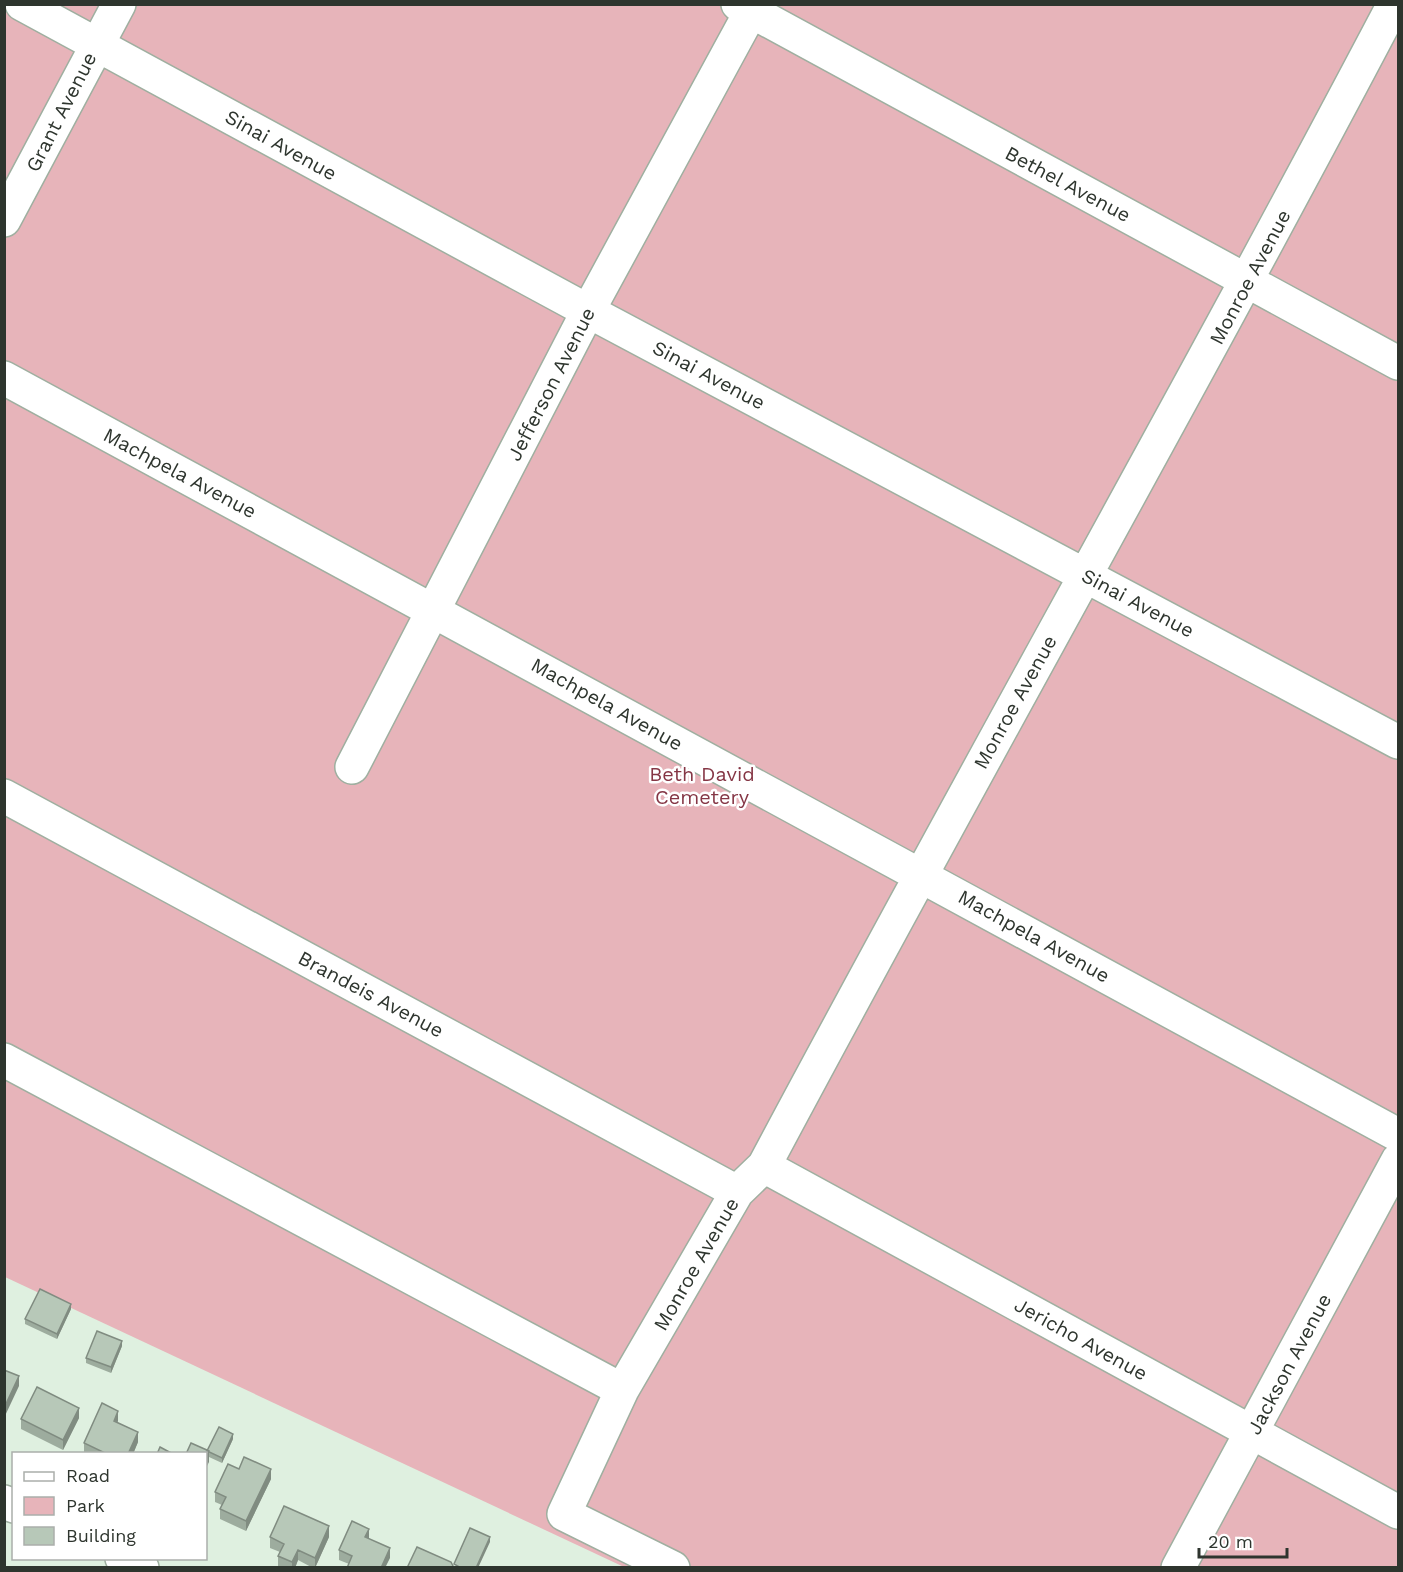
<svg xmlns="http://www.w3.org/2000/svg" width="1403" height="1572" font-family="'Work Sans',sans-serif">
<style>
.green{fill:#e7b4ba}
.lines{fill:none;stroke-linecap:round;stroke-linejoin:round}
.minor-casing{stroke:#9fafa0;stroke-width:36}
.minor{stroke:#fff;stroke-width:33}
.wall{fill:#9dac9e}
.shaded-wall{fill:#808c81}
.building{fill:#b7c8b8;stroke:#808c81;stroke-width:1.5}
.labels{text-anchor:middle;stroke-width:5;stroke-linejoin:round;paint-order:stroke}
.street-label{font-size:20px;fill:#2e352e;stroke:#fff}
.park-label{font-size:20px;fill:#853645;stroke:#fff}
</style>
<rect width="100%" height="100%" fill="#dff0e0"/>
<path class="green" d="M5 5H1398V1567H624L5 1277Z"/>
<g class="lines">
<g class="minor-casing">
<path id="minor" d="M22 4 588 311 1398 742
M738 4 1398 363
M4 220 119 4
M4 378 1398 1135
M352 767 588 311 755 4
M4 796 737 1192
M4 1060 622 1390
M764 1166 1398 1512
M4 1502 14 1506
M122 1558 142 1568
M673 1568 564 1514 622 1390 737 1192 764 1166C971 777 1189 394 1394 4
M1178 1568 1398 1160"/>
</g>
<use href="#minor" class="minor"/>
</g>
<path class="wall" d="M71 1309 57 1339 25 1324V1319Z
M122 1346 111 1373 86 1363V1358Z
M79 1418 63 1450 21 1429V1419Z
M118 1421 117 1422 138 1442 133 1454 84 1453V1443Z
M233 1439 222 1463 209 1457V1462L208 1451Z
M239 1469 271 1479 246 1531 220 1519V1509L222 1505 215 1502V1492Z
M270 1537H329L315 1568H313L298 1560 295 1568H282L278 1566V1556L280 1552 270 1548Z
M369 1539 390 1558 349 1564 339 1560V1550Z"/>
<path class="shaded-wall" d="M71 1304V1309L57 1339V1334Z
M122 1341V1346L111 1373V1367Z
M19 1376V1386L4 1418V1408Z
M79 1408V1418L63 1450V1440Z
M118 1411V1421L114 1431V1421Z
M138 1432V1442L133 1454H128Z
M233 1434V1439L222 1463V1458Z
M209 1451V1462L206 1468V1458Z
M271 1469V1479L246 1531V1521Z
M329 1526V1537L315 1568V1558Z
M369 1529V1539L365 1537Z
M490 1537V1542L478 1568H476Z
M390 1548V1558L385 1568H381Z
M298 1550V1560L295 1568H292V1562Z"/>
<path class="building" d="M40 1289 71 1304 57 1334 25 1319Z
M97 1331 122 1341 111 1367 86 1358Z
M4 1370 19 1376 4 1408Z
M37 1387 79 1408 63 1440 21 1419Z
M102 1403 118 1411 114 1421 138 1432 128 1454H107L84 1443Z
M219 1427 233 1434 222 1458 207 1451Z
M191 1443 209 1451 206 1458V1454H186Z
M160 1447 173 1454H157Z
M244 1457 271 1469 246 1521 220 1509 226 1497 215 1492 228 1464 239 1469Z
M284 1506 329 1526 315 1558 298 1550 292 1562 278 1556 284 1544 270 1537Z
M352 1521 369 1529 365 1537 390 1548 381 1568H347L352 1556 339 1550Z
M470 1528 490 1537 476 1568H461L454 1564Z
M417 1547 451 1562 454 1568H407Z"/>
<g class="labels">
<g class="street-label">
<text transform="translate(61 112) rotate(-63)" y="7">Grant Avenue</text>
<text transform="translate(281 145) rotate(29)" y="7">Sinai Avenue</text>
<text transform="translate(1068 184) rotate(28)" y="7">Bethel Avenue</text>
<text transform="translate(1250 277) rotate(-62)" y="7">Monroe Avenue</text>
<text transform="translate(709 375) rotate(28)" y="7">Sinai Avenue</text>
<text transform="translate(551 384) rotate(-63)" y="7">Jefferson Avenue</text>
<text transform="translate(180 473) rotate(28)" y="7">Machpela Avenue</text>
<text transform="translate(1138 603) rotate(28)" y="7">Sinai Avenue</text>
<text transform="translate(1015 702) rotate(-61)" y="7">Monroe Avenue</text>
<text transform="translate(607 704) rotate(29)" y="7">Machpela Avenue</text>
<text transform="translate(1034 936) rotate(29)" y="7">Machpela Avenue</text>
<text transform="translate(371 994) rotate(28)" y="7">Brandeis Avenue</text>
<text transform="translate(696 1264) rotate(-60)" y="7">Monroe Avenue</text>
<text transform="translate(1081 1339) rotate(29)" y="7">Jericho Avenue</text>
<text transform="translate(1289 1364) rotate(-62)" y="7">Jackson Avenue</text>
</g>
<g class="park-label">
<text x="702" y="781">Beth David<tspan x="702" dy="23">Cemetery</tspan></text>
</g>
</g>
<rect width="1403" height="1572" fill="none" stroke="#2e352e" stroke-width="12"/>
<rect x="12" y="1452" width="195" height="108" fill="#ffffff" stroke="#abaeab" stroke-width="1.5"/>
<rect x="24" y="1472" width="30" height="9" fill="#ffffff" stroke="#abaeab" stroke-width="1.5"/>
<text x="66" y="1482" font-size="18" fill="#2e352e">Road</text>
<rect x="24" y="1497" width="30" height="18" fill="#e7b4ba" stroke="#abaeab" stroke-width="1.5"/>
<text x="66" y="1512" font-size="18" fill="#2e352e">Park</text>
<rect x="24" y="1527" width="30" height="18" fill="#b7c8b8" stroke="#abaeab" stroke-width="1.5"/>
<text x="66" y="1542" font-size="18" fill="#2e352e">Building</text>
<path d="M1199 1548v9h88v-9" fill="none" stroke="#2e352e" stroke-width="3"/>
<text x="1208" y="1548" font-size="18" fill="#2e352e" stroke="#ffffff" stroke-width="4.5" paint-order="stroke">20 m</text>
</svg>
